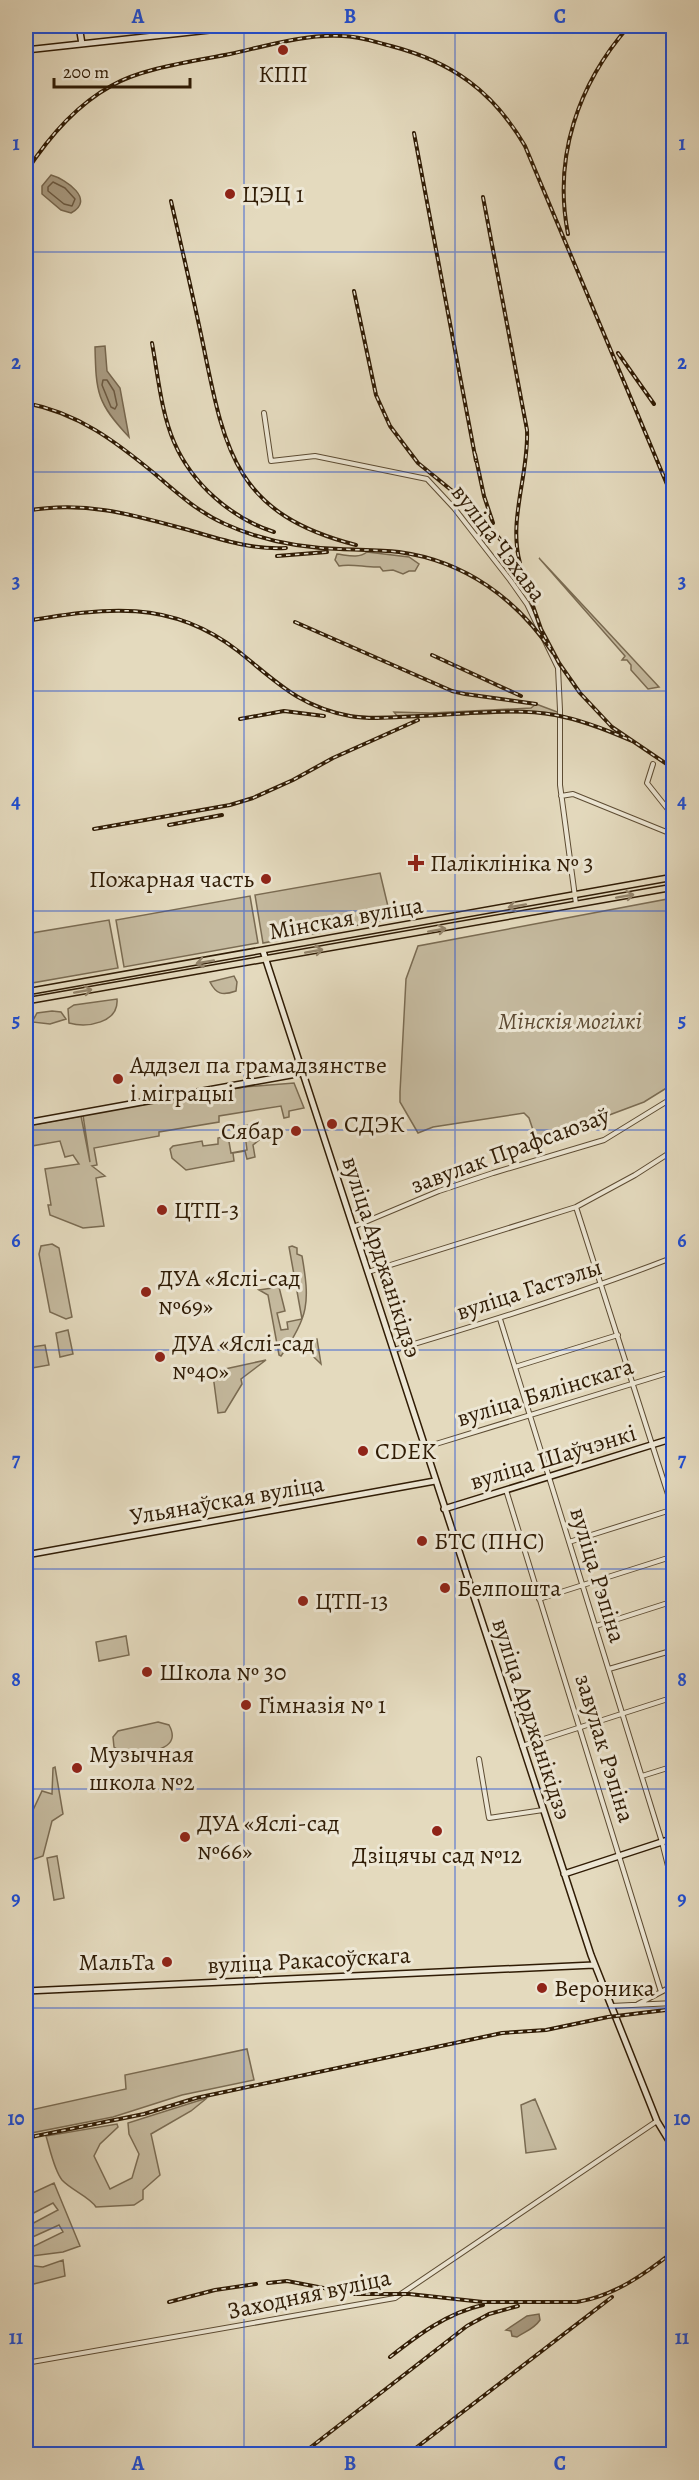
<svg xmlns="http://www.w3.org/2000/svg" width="699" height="2480" font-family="Alegreya,serif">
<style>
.green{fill:#c5ba9f;stroke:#7a6b52;stroke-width:1.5}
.water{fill:#a7997f;stroke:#77674e;stroke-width:1.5}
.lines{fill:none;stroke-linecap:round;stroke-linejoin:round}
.shore{stroke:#6c5a42;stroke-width:1.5}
.street-casing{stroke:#5d4c33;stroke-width:6}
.secondary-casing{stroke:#301c05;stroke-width:8}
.primary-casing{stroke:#301c05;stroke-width:8}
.street{stroke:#ede7d5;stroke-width:4}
.secondary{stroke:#ede7d5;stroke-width:5}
.primary{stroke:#e4dabe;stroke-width:5}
.rail-casing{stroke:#301c05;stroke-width:4}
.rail{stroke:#ede7d5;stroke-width:1.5;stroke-dasharray:4.5;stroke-linecap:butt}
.oneway{stroke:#93846b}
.grid{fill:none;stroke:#1d4ed8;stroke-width:1.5;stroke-opacity:0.55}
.poi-dot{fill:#8f2418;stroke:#ede7d5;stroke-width:2}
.labels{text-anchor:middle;stroke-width:6;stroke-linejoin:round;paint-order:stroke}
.poi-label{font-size:24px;fill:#301c05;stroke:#ede7d5;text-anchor:start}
.street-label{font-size:24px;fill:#301c05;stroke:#ede7d5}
.park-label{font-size:24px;font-style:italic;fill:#5d4b33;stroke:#ede7d5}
.neatline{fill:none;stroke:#1d4ed8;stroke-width:2}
.grid-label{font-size:20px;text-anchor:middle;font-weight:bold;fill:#1d4ed8}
</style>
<rect width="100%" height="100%" fill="#e4dabe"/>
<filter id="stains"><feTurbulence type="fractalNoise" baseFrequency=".00333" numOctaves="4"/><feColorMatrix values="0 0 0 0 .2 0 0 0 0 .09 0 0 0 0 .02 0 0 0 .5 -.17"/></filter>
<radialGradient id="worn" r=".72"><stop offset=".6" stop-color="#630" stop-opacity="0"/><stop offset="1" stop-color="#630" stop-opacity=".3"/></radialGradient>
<path class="green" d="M367 552 409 557 419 564 415 571H409L403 574 393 570 383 571 380 567C366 568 352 563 339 566L335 560 337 554C347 555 358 559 367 552Z
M539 558 659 687 648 689 631 670V665L627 660H622L625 656Z
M536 704 560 713V716L530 712 398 717 394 712 431 713 531 708Z
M380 873 391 919 263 943 255 895Z
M250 896 258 943 124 967 116 920Z
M673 898V1084L644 1102 537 1142 529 1118 524 1113 433 1127 418 1133 400 1102V1092L406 979 418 946Z
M109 920 118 968 26 984V934Z
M234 976 237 982 236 991C222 996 216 994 210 982Z
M117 999C119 1023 87 1028 69 1023L68 1009 74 1005Z
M52 1011 61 1012 66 1019 50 1024 32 1022 37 1013Z
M294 1083 304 1108 289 1111V1117L284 1118 281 1106 219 1116V1122L159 1132V1136L94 1148 97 1165 92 1166 105 1176 96 1178 104 1226 83 1228 50 1215 48 1205H51L45 1169 79 1164 73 1155 65 1157 60 1141 26 1147V1126L81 1116 90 1162 83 1115 244 1087Z
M250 1125 251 1130 265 1135 253 1145 255 1157 247 1159 245 1151 233 1153 234 1161 186 1170 172 1158 170 1149 173 1146 202 1141 203 1146 218 1144V1138L228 1136 231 1153 247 1150 245 1135 235 1134 234 1127Z
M52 1244 59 1248 72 1317 66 1319 50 1312 39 1254 41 1246Z
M292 1246 297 1248V1254L302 1256C310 1302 309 1317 281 1356L279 1355 268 1295 259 1290 279 1287 285 1311 277 1313 281 1330 288 1329 287 1322 302 1319 289 1247Z
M68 1330 73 1354 60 1357 56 1333Z
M295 1339 306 1341 317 1339 321 1364Z
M45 1345 49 1365 26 1369V1348Z
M266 1360 241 1379 242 1384 225 1412 218 1413 213 1375 225 1369Z
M126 1636 129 1655 99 1661 96 1642Z
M158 1722 169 1725C184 1752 143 1752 126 1755L114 1747 113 1737 118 1731Z
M55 1767 63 1814 52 1821 43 1856 26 1862V1825L42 1791 52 1794 53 1768Z
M57 1856 64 1898 54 1900 47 1858Z
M247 2049 254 2080 182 2095 113 2117 26 2134V2111L126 2089 125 2075Z
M207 2098 191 2111 151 2134 160 2175 143 2190V2199L134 2205 96 2207C90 2197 71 2190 62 2180 54 2170 50 2149 46 2136L117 2124 118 2127 100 2144 94 2156 110 2189 132 2178 139 2154 129 2134 128 2123Z
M535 2099 556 2149 526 2153 521 2105Z
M54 2183 80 2246 63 2252 32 2256 28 2249 63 2232 59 2225 26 2240V2227L58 2210 53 2203 26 2217V2196Z
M63 2260 65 2276 26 2286V2265L43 2267Z"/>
<path class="water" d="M51 175C66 179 96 200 71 213L61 210 42 194V186Z
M105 346 107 371 120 388 129 437C97 403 96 393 95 347Z
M539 2314 540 2320C534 2329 526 2331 517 2337L512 2336 511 2331 506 2330 527 2316Z"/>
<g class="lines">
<path class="shore" d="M53 182 65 188 75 199 72 206 64 204 48 191V187Z
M103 380H107L114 391 117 405 115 409 111 407 102 385Z"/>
<g class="street-casing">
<path id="street" d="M264 413 271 461 315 456 427 479 454 508 510 580 527 604 558 668 560 710V785L576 904
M653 764 647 783 674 817
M561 796 573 794 669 833 674 829
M576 1207 674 1513
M353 1227 439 1191 493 1173 604 1140 674 1097
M368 1272 576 1207 635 1175 674 1150
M500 1319 662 1842 668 1866 674 1878
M394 1350C489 1322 582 1293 674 1257
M515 1367 618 1335
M426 1447 674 1371
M506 1490 661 1992 638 2004
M569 1542 674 1509
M539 1599 674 1556
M596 1626 674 1601
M609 1669 674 1650
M522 1746 674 1697
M479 1759 489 1818 543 1810
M642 1776 674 1766
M661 1992 674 1985
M611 2006 674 2003
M26 2363 395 2298 657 2121"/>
</g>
<g class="secondary-casing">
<path id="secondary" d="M79 26 82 44
M620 26 674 27
M26 50 246 26
M263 951 591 1955 657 2121 674 2149
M26 1123 302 1073
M444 1509 674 1438
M26 1555 435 1481
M564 1874 674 1838
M26 1991 594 1965
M659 2454 674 2446"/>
</g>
<g class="primary-casing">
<path id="primary" d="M26 992 674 877
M26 1001 674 887"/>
</g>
<use href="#street" class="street"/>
<use href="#secondary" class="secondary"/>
<use href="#primary" class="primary"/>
<g class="rail-casing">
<path id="rail" d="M414 133 476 461
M26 172C48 138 75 106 111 86 141 68 195 61 230 54 266 46 304 34 342 36 359 36 375 42 391 46 452 62 493 91 525 146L674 501
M483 197 527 430C529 474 508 520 520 563
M171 201C182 249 193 296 203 344 225 453 236 514 356 545
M568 234C553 157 578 84 629 26
M354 291 376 395 390 426 418 463 477 511 504 544 526 586 541 629 559 663 580 693 612 727 674 769
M152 343C158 375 161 412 174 442 192 484 231 518 274 532
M618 353 654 404
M26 403C78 413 115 441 155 474 177 493 198 512 225 524 260 540 302 548 340 549 359 550 379 550 399 552 465 561 517 599 553 653
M475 454 484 496 493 523
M26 511C86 500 134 515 192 531 223 540 253 550 286 548
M277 556 327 552
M26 621C104 608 170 598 238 651 277 682 298 706 350 716 373 720 396 717 418 716 463 715 511 707 555 715 582 720 607 730 632 741
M295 622 452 691 465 694 536 704
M432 655 521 696
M240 719 284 711 324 716
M169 825 222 815
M94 829 230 805 253 798 293 780 333 758 418 720
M26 2138 144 2114 196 2098 502 2033 546 2030 608 2017 674 2009
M268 2283 287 2281 355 2294H409L483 2302H577C614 2296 645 2274 674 2251
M169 2302 215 2290 256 2284
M390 2357C418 2335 447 2313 483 2305
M302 2454 467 2326 489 2314 518 2306
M408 2454 612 2297"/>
</g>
<use href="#rail" class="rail"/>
</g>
<defs><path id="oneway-shaft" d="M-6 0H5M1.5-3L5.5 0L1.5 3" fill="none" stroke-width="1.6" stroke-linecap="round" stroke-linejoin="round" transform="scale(1.5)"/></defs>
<g class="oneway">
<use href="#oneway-shaft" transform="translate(625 896) rotate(-10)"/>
<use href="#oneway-shaft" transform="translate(517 906) rotate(170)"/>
<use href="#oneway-shaft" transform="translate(437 930) rotate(-10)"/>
<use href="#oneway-shaft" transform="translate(314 951) rotate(-10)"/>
<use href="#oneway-shaft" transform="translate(205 962) rotate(170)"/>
<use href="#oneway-shaft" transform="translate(83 991) rotate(-10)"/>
</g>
<path class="grid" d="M244 26V2454M455 26V2454M26 252H674M26 472H674M26 691H674M26 911H674M26 1130H674M26 1350H674M26 1569H674M26 1789H674M26 2008H674M26 2228H674"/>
<g class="poi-dot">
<circle cx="283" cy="50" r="6"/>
<circle cx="230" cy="194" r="6"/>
<path d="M413 854h6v6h6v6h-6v6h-6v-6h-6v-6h6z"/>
<circle cx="266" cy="879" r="6"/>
<circle cx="118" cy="1079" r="6"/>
<circle cx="332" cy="1124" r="6"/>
<circle cx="296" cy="1131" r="6"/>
<circle cx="162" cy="1210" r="6"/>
<circle cx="146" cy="1292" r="6"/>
<circle cx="160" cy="1357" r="6"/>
<circle cx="363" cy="1451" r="6"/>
<circle cx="422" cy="1541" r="6"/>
<circle cx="445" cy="1588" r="6"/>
<circle cx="303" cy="1601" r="6"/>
<circle cx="147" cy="1672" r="6"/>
<circle cx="246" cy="1705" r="6"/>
<circle cx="77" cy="1768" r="6"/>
<circle cx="437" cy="1831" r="6"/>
<circle cx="185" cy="1837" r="6"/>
<circle cx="167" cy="1962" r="6"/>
<circle cx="542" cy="1988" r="6"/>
</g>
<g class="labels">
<g class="poi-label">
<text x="283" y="82" text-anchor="middle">КПП</text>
<text x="242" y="202">ЦЭЦ 1</text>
<text x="430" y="871">Паліклініка № 3</text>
<text x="254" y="887" text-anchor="end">Пожарная часть</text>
<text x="130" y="1073">Аддзел па грамадзянстве<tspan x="130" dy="28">і міграцыі</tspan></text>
<text x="344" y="1132">СДЭК</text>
<text x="284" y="1139" text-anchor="end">Сябар</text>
<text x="174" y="1218">ЦТП-3</text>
<text x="158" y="1286">ДУА «Яслі-сад<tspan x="158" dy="28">№69»</tspan></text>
<text x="172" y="1351">ДУА «Яслі-сад<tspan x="172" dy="28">№40»</tspan></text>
<text x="375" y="1459">CDEK</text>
<text x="434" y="1549">БТС (ПНС)</text>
<text x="457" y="1596">Белпошта</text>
<text x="315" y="1609">ЦТП-13</text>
<text x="159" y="1680">Школа № 30</text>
<text x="258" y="1713">Гімназія № 1</text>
<text x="89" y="1762">Музычная<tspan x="89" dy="28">школа №2</tspan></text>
<text x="197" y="1831">ДУА «Яслі-сад<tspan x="197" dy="28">№66»</tspan></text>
<text x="437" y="1863" text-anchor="middle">Дзіцячы сад №12</text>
<text x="155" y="1970" text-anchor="end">МальТа</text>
<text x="554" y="1996">Вероника</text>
</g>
<g class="street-label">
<text transform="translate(499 543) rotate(53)" y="8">вуліца Чэхава</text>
<text transform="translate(346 918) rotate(-10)" y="8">Мінская вуліца</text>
<text transform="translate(510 1150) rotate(-20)" y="8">завулак Прафсаюзаў</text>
<text transform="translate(382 1257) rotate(72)" y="8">вуліца Арджанікідзэ</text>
<text transform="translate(529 1289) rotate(-18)" y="8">вуліца Гастэлы</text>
<text transform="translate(545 1392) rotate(-17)" y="8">вуліца Бялінскага</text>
<text transform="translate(553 1457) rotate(-17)" y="8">вуліца Шаўчэнкі</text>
<text transform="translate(227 1500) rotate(-10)" y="8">Ульянаўская вуліца</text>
<text transform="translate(598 1575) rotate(73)" y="8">вуліца Рэпіна</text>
<text transform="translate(532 1719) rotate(72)" y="8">вуліца Арджанікідзэ</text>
<text transform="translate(605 1748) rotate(73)" y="8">завулак Рэпіна</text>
<text transform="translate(309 1960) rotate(-3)" y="8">вуліца Ракасоўскага</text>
<text transform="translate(309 2294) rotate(-12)" y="8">Заходняя вуліца</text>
</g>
<g class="park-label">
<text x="570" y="1029">Мінскія могілкі</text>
</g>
</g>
<rect width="699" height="2480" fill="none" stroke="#e4dabe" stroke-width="66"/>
<path d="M54 78v9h136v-9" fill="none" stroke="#301c05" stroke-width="3"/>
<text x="63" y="78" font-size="18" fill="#301c05" stroke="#ede7d5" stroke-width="4.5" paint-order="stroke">200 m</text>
<rect x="33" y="33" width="633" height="2414" class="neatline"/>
<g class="grid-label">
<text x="138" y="23">A</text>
<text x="350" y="23">B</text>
<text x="560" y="23">C</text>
<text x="16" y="150">1</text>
<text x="682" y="150">1</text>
<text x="16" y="369">2</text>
<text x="682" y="369">2</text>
<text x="16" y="588">3</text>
<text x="682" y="588">3</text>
<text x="16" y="808">4</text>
<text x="682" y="808">4</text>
<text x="16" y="1027">5</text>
<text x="682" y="1027">5</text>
<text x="16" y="1247">6</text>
<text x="682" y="1247">6</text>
<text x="16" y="1466">7</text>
<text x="682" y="1466">7</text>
<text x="16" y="1686">8</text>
<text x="682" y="1686">8</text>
<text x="16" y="1905">9</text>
<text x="682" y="1905">9</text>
<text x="16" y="2125">10</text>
<text x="682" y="2125">10</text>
<text x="16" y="2344">11</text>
<text x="682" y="2344">11</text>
<text x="138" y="2470">A</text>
<text x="350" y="2470">B</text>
<text x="560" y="2470">C</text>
</g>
<rect width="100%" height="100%" filter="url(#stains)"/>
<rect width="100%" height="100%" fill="url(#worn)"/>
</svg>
